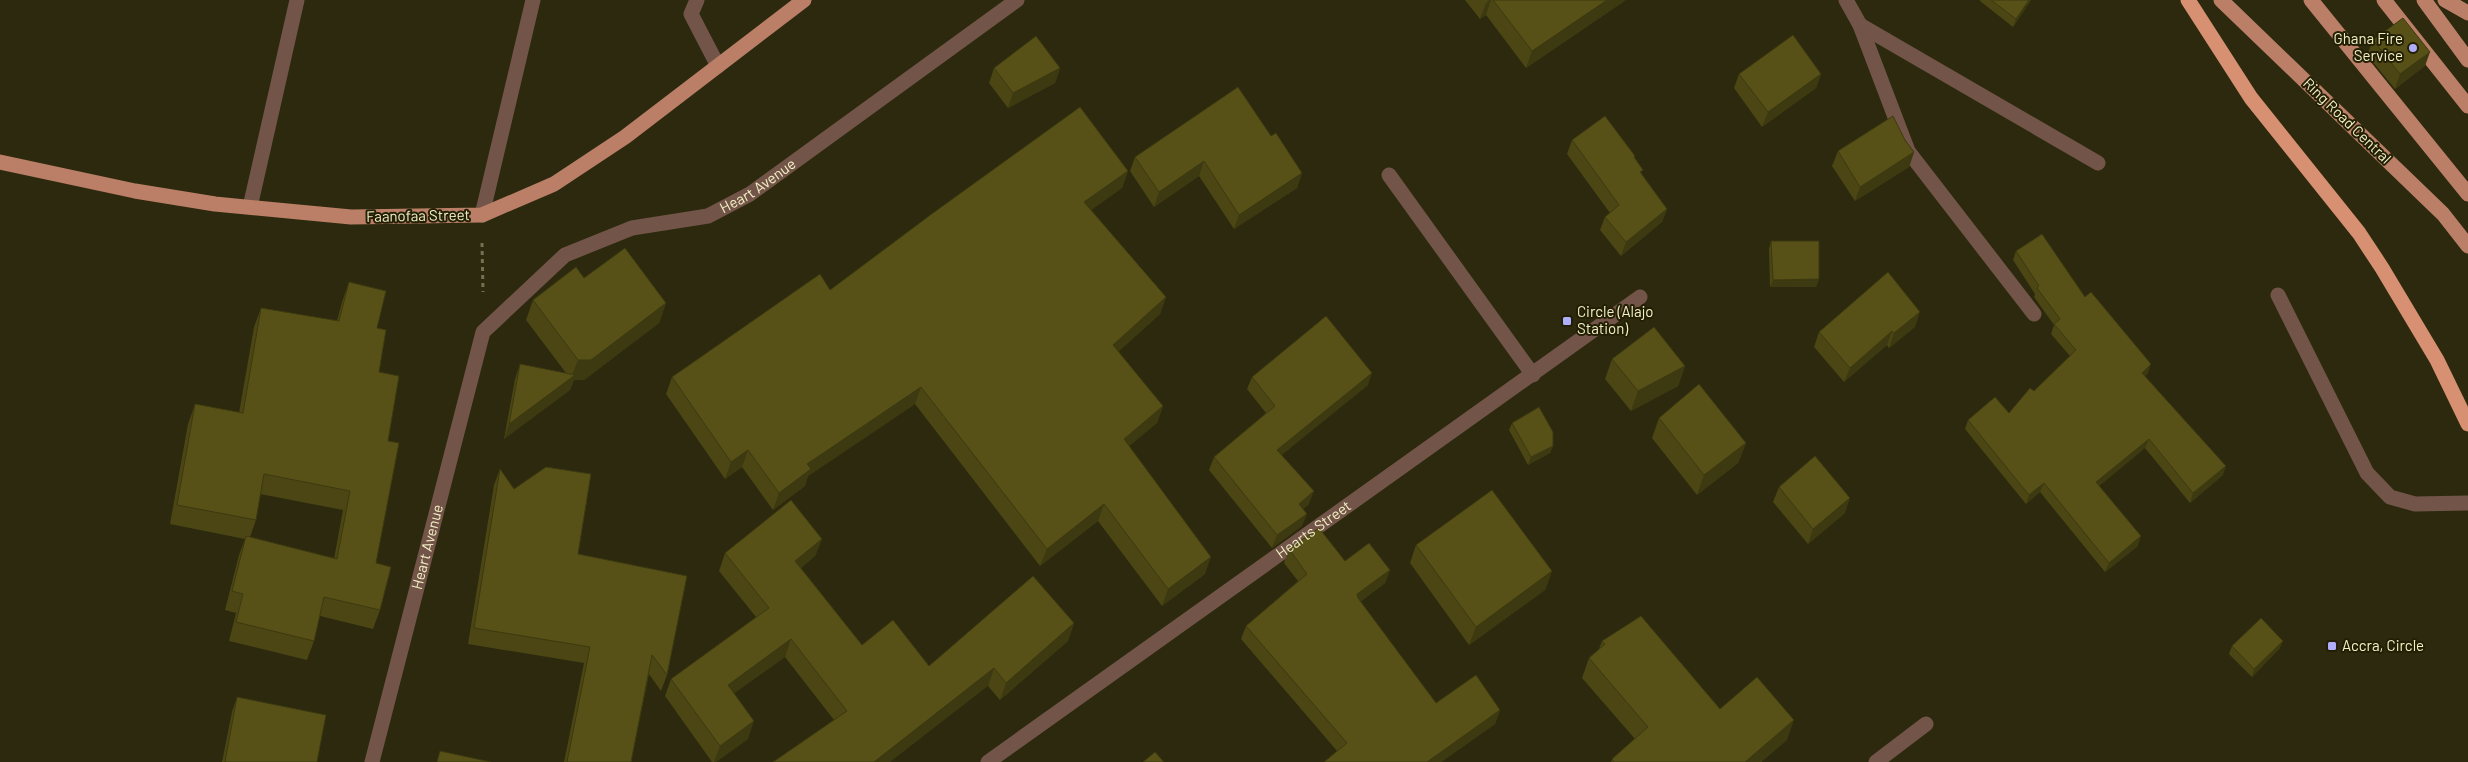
<svg xmlns="http://www.w3.org/2000/svg" width="2468" height="762" font-family="Barlow,sans-serif">
<style>
.lines{fill:none;stroke-linecap:round;stroke-linejoin:round}
.path{stroke:#747150;stroke-width:3;stroke-dasharray:4 4;stroke-linecap:butt}
.minor{stroke:#725548;stroke-width:15}
.major{stroke:#ba7f66;stroke-width:15}
.highway{stroke:#d79071;stroke-width:15}
.wall{fill:#4b4614;fill-rule:evenodd}
.shaded-wall{fill:#3d3910}
.building{fill:#575117;stroke:#3d3910}
.poi-dot{fill:#afaefa;stroke:#221f04;stroke-width:2}
.labels{text-anchor:middle;stroke-width:4;stroke-linejoin:round;paint-order:stroke}
.poi-label{font-size:15px;fill:#f3f0c6;stroke:#221f04;text-anchor:start}
.street-label{font-size:15px;fill:#f3f0c6;stroke:#221f04}
</style>
<rect width="100%" height="100%" fill="#2c290e"/>
<g class="lines">
<path class="path" d="M482 243 483 292"/>
<g class="minor">
<path d="M697 0 691 14 718 66"/>
<path d="M1846 0 1860 25 1908 151 2034 314"/>
<path d="M1860 25 2098 163"/>
<path d="M1389 175 1533 375"/>
<path d="M250 207 297 0"/>
<path d="M482 215 533 0"/>
<path d="M2278 295 2367 473 2390 497 2415 504 2468 503"/>
<path id="s1" d="M372 762 483 332 565 255 632 228 708 216 750 194 1017 0"/>
<path id="s2" d="M988 762 1640 297"/>
<path d="M1876 762 1926 724"/>
</g>
<path class="major" d="M2221 0 2443 214 2468 246
M2311 0 2468 194
M2384 0 2468 106
M2424 0 2468 60
M2445 0 2468 13
M0 162 135 191 215 204 351 217 482 215 554 184 625 137 804 0"/>
<path class="highway" d="M2188 0 2251 98 2359 233 2382 268 2437 360 2468 424"/>
</g>
<path class="wall" d="M1465 0H1626L1526 68 1486 15 1480 19Z
M1980 0H2031L2013 27 1980 1Z
M2373 40 2425 66 2395 89 2367 55Z
M994 68H1060L1055 83 1008 108 989 83Z
M1739 74H1821L1816 88 1762 127 1734 88Z
M1271 136 1302 173 1297 188 1234 229 1199 176 1154 207 1130 171 1135 157Z
M1572 140 1635 158 1642 174 1667 209 1662 222 1621 256 1600 230 1605 217 1610 213 1567 154Z
M1905 140 1914 152 1909 167 1855 201 1832 166 1838 151Z
M1128 171 1122 188 1091 210 1166 297 1160 314 1118 352 1163 406 1157 423 1129 446 1205 574 1162 606 1098 521 1040 566 915 404 808 476 805 486 773 510 742 467 725 479 666 394 672 377 830 290Z
M1771 241 1819 279 1816 287H1770L1769 249Z
M2016 251 2085 297 2148 373 2145 376 2223 475 2190 503 2145 448 2099 486 2138 546 2105 572 2040 492 2026 504 1965 429 1968 420 2009 413 2034 391 2070 356 2051 334 2054 325 2034 297 2035 294 2013 260Z
M584 278 666 303 659 323 584 380H574L570 390 504 439 515 379 520 364 566 373 526 320 533 300Z
M349 282 377 328 379 372 388 441 376 563 380 610 373 629 320 616 314 641 307 660 229 641 236 613 225 610 239 555 245 539 170 524 188 424 195 404 239 413 254 327 261 308 337 321 342 302ZM260 494 343 510 334 559 250 537 256 520Z
M1915 327 1889 348 1887 345 1844 382 1814 347 1819 332Z
M1612 359 1685 366 1678 386 1631 411 1605 379Z
M1252 377 1368 385 1281 455 1309 504 1303 509 1302 526 1272 548 1209 470 1214 457 1266 413 1247 389Z
M1659 418 1746 443 1738 463 1697 495 1652 438Z
M1512 423 1553 446 1550 453 1528 465 1509 430Z
M500 469 514 489 578 554 667 675 661 691 649 674 631 762H564L584 663 468 644 494 485Z
M1779 487 1845 513 1808 544 1773 502Z
M822 539 815 556 801 568 862 645 929 666 1074 623 1068 641 1000 700 988 686 834 720 785 657 734 693 748 739 716 762H712L665 696 671 679 756 617 719 571 725 553Z
M1416 545 1552 571 1545 590 1469 645 1410 563Z
M1289 549 1345 561 1390 570 1385 583 1360 602 1436 703 1500 710 1495 724 1441 762H1324L1337 751 1241 639 1246 626 1298 581 1284 563Z
M1602 641 1720 709 1787 740 1761 762H1611L1612 759 1635 739 1582 678 1589 658 1599 649Z
M2232 646 2280 648 2252 677 2229 654Z
M237 697 317 762H222L232 712Z"/>
<path class="shaded-wall" d="M1489 0H1491L1486 15 1480 19 1486 3Z
M1607 0H1626L1526 68 1532 51Z
M2029 0H2031L2013 27 2016 19Z
M2430 52 2425 66 2395 89 2400 74Z
M1060 68 1055 83 1008 108 1013 93Z
M1821 74 1816 88 1762 127 1768 112Z
M1914 152 1909 167 1855 201 1860 187Z
M1204 161 1199 176 1154 207 1159 192Z
M1128 171 1122 188 1078 219 1084 202Z
M1302 173 1297 188 1234 229 1239 215Z
M1667 209 1662 222 1621 256 1626 242Z
M1819 279 1816 287H1770L1773 280Z
M1166 297 1160 314 1107 362 1113 345Z
M666 303 659 323 584 380H574L570 390 504 439 509 424 571 378 578 360Z
M1920 312 1915 327 1889 348 1894 333Z
M1892 331 1887 345 1844 382 1850 368Z
M2151 364 2148 373 2139 383 2142 373Z
M1685 366 1678 386 1631 411 1638 391Z
M1372 373 1368 385 1272 463 1277 450Z
M921 387 915 404 808 476 805 486 773 510 779 493 807 464Z
M1163 406 1157 423 1117 456 1124 439Z
M2149 439 2145 448 2093 491 2096 482Z
M1746 443 1738 463 1697 495 1704 475Z
M1553 446 1550 453 1528 465 1531 457Z
M748 450 742 467 725 479 731 462Z
M2226 466 2223 475 2190 503 2193 493Z
M2044 483 2040 492 2026 504 2029 495Z
M1314 491 1309 504 1295 517 1299 504Z
M1850 498 1845 513 1808 544 1813 529Z
M1104 504 1098 521 1040 566 1047 549Z
M1307 514 1302 526 1272 548 1277 535Z
M2141 536 2138 546 2105 572 2109 563Z
M822 539 815 556 788 579 795 561Z
M1211 557 1205 574 1162 606 1168 589Z
M1390 570 1385 583 1352 608 1357 594Z
M1552 571 1545 590 1469 645 1476 627Z
M1074 623 1068 641 1000 700 1006 683Z
M791 639 785 657 722 702 728 685Z
M2283 641 2280 648 2252 677 2254 669Z
M994 668 988 686 890 762H874Z
M1500 710 1495 724 1441 762H1427Z
M1794 720 1787 740 1761 762H1745Z
M754 721 748 739 716 762H714L720 746Z"/>
<path class="building" d="M1493 0H1607L1532 51Z
M1991 0H2029L2016 19Z
M2403 18 2430 52 2400 74 2373 40Z
M1793 35 1821 74 1768 112 1739 74Z
M1036 36 1060 68 1013 93 994 68Z
M1238 87 1271 136 1276 133 1302 173 1239 215 1204 161 1159 192 1135 157Z
M1080 107 1128 171 1084 202 1166 297 1113 345 1163 406 1124 439 1211 557 1168 589 1104 504 1047 549 921 387 807 464 811 469 779 493 748 450 731 462 672 377 820 274 830 290 933 213Z
M1605 116 1635 156 1634 157 1643 170 1640 172 1667 209 1626 242 1605 217 1619 205 1572 140Z
M1893 116 1905 140 1914 152 1860 187 1838 151Z
M2042 234 2085 297 2091 292 2151 364 2142 373 2226 466 2193 493 2149 439 2096 482 2141 536 2109 563 2044 483 2029 495 1968 420 1995 397 2009 413 2030 388 2034 391 2076 350 2054 324 2060 319 2037 288 2039 286 2016 251Z
M1771 241H1819V279L1773 280Z
M625 248 666 303 591 360H578L533 300 576 267 584 278Z
M1888 272 1920 312 1894 333 1892 331 1850 368 1819 332Z
M349 282 386 291 377 328 386 330 379 372 399 376 388 441 399 443 376 563 391 567 380 610 324 597 314 641 236 622 243 594 232 591 246 536 337 559 350 491 264 474 256 520 177 505 195 404 243 413 261 308 339 321Z
M1326 316 1372 373 1277 450 1314 491 1299 504 1307 514 1277 535 1214 457 1275 406 1252 377Z
M1654 327 1685 366 1638 391 1612 359Z
M520 364 575 375 509 424Z
M1699 384 1746 443 1704 475 1659 418Z
M1539 407 1553 432V446L1531 457 1512 423Z
M1815 456 1850 498 1813 529 1779 487Z
M546 467 591 474 578 554 687 576 667 675 652 655 631 762H567L590 647 474 628 500 469 514 489Z
M1492 490 1552 571 1476 627 1416 545Z
M791 500 822 539 795 561 862 645 893 620 929 666 1033 576 1074 623 1006 683 994 668 874 762H773L847 711 791 639 728 685 754 721 720 746 671 679 769 608 725 553Z
M1319 528 1345 561 1369 543 1390 570 1357 594 1358 598 1436 703 1476 675 1500 710 1427 762H1324L1347 743 1246 626 1307 574 1289 549Z
M1641 616 1720 709 1757 677 1794 720 1745 762H1614L1612 759 1648 727 1589 658 1605 644 1602 641Z
M2261 618 2283 641 2254 669 2232 646Z
M237 697 326 715 317 762H225Z
M440 751 491 762H437Z
M1155 752 1164 762H1143Z"/>
<g class="poi-dot">
<circle cx="2413" cy="48" r="5"/>
<rect x="1562" y="316" width="10" height="10" rx="2.5"/>
<rect x="2327" y="641" width="10" height="10" rx="2.5"/>
</g>
<g class="labels">
<g class="poi-label">
<text x="2403" y="44" text-anchor="end">Ghana Fire<tspan x="2403" dy="17">Service</tspan></text>
<text x="1577" y="317">Circle (Alajo<tspan x="1577" dy="17">Station)</tspan></text>
<text x="2342" y="651">Accra, Circle</text>
</g>
<g class="street-label">
<text transform="translate(2347 121) rotate(44)" y="5">Ring Road Central</text>
<text dy="5" stroke="none"><textPath href="#s1" startOffset="764">Heart Avenue</textPath></text>
<text transform="translate(418 216) rotate(-1)" y="5">Faanofaa Street</text>
<text dy="5" stroke="none"><textPath href="#s2" startOffset="400">Hearts Street</textPath></text>
<text dy="5" stroke="none"><textPath href="#s1" startOffset="222">Heart Avenue</textPath></text>
</g>
</g>
</svg>
